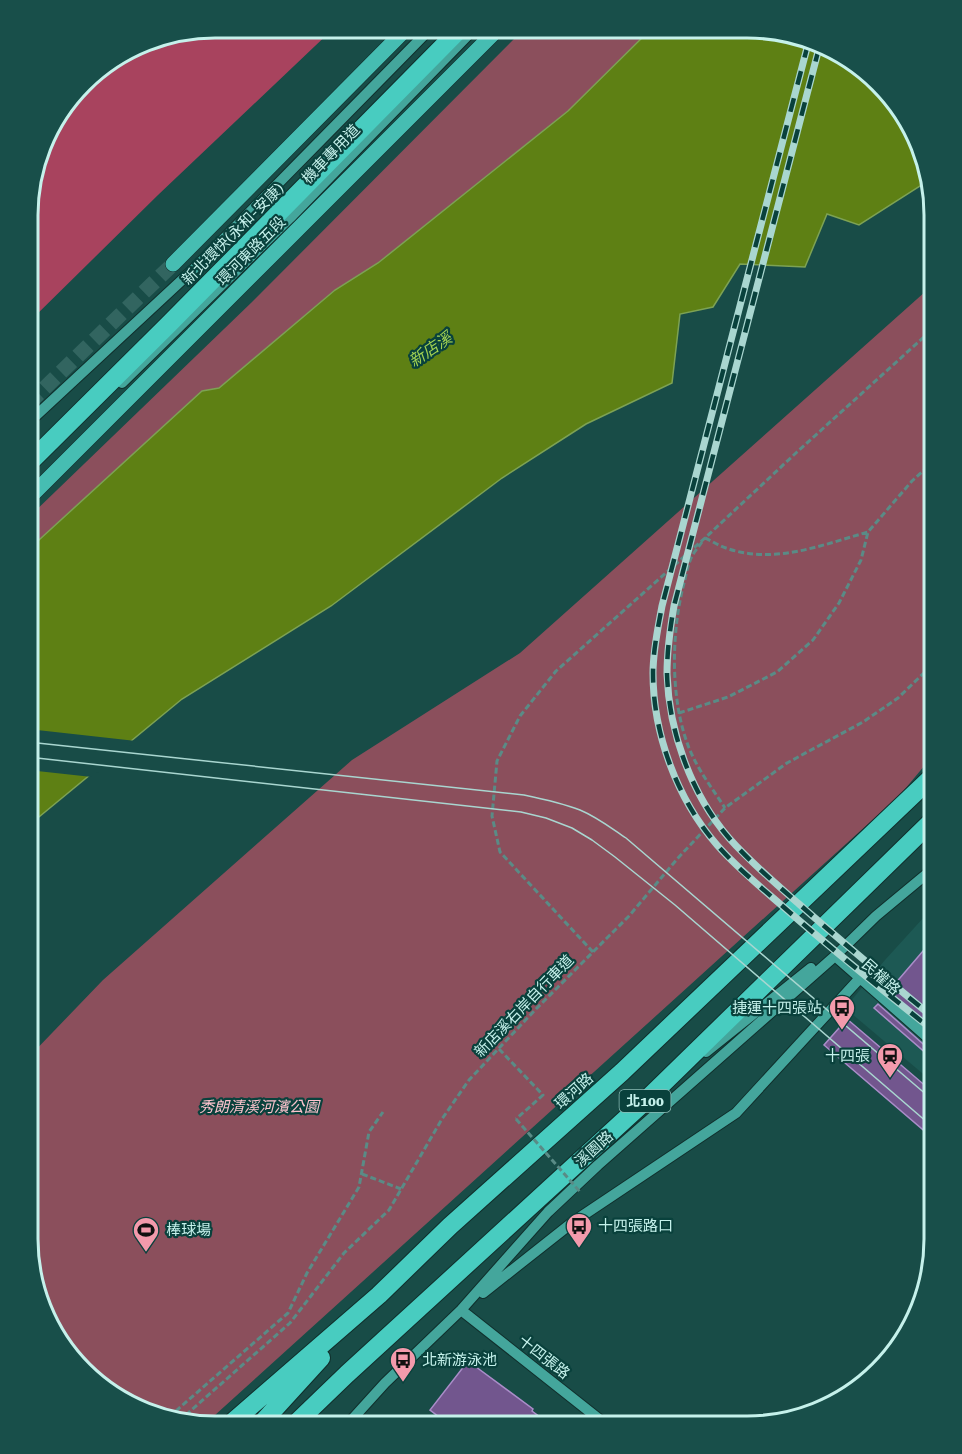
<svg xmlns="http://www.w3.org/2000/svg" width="962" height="1454" font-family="'Roboto Serif','Noto Sans TC',serif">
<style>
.built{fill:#1d5954}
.green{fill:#8b4f5c}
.forest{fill:#a8435e}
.water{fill:#5e8014;stroke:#7da254;stroke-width:1.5}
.pier{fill:#184c47}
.building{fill:#72568e;stroke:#aa8dc9;stroke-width:1.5}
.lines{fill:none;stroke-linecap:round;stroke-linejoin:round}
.major-tunnel{stroke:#326560;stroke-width:15;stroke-dasharray:15 8;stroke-linecap:butt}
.minor-casing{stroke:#102f2c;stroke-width:12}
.major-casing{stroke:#102f2c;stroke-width:16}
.highway-casing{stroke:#102f2c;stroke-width:20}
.path{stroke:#5a8b86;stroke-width:3;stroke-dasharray:6 3;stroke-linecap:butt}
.minor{stroke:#44a69c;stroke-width:10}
.major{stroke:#46bdb2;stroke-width:15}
.highway{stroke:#48ccc0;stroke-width:18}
.tram{stroke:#a9d6d0;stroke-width:1.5}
.rail-casing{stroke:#a9d6d0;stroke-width:7}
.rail{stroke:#09413c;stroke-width:4.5;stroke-dasharray:14;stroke-linecap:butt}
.path-bridge{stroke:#5a8b86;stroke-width:3;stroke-dasharray:6 3;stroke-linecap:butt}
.labels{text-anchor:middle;stroke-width:4.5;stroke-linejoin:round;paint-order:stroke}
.shield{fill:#09413c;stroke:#8dbcb6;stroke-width:1.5}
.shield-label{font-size:14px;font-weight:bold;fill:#c5f1eb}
.street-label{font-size:15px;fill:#c5f1eb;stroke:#09413c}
.poi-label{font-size:15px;fill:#c5f1eb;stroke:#09413c;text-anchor:start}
.park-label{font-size:15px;font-style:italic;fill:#fcc3cd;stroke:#09413c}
.water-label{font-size:16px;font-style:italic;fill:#a4d352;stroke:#09413c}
.rim{fill:none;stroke:#c5f1eb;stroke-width:3}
</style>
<rect width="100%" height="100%" fill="#184c47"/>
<path class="built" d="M935 905V1084L845 1008 885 960Z"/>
<path class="green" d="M525 28H652L568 111 378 263 335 290 219 388 202 392 28 550V518L252 302Z
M935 283V753L900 795 204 1425H191L101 1388 41 1311 27 1239V1059L103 980 352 760 520 653Z"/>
<path class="forest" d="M215 27H335L158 195 28 323 29 190 52 121 91 73 154 37Z"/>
<path class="water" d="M652 28 772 29 861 66 921 143 928 181 859 225 827 214 805 267 740 264 713 307 680 314 672 383 586 424 502 478 331 606 182 699 28 826V550L202 391 219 388 335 290 378 263 568 111Z"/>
<path class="pier" d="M28 729 136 741 92 777 28 770Z"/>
<path class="building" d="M935 937V1034L888 992Z
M878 1004 930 1050 935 1051V1061L874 1008Z
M847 1019 935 1094V1140L824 1045Z
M468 1361 533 1409 532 1411 552 1426H451L430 1410Z"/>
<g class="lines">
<path class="major-tunnel" d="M28 404 173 264"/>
<g class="minor-casing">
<path id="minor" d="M122 383 290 218 475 28
M28 423 196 267 431 28
M835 956 935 1044
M706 1052 811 968
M483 1293 573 1222 736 1113 860 978
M461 1310 609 1427
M346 1426 385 1383 461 1310 548 1212 598 1165 835 956 876 916 935 867"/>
</g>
<g class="major-casing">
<path id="major" d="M173 264 407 28
M28 499 499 28"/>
</g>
<g class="highway-casing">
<path id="highway" d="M28 464 169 324 461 28
M228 1426 379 1295 450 1226 622 1072 935 774
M259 1426 321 1358
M293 1426 347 1374 643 1103 935 818"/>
</g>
<path class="path" d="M514 33 520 28
M705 538C712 541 719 546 726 548 773 565 822 545 868 532
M702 542C698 548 692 554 690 561 687 568 686 576 684 583 671 633 670 700 689 748 698 770 712 788 725 808
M679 713 728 697 777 672 813 640 839 603 861 560 868 532 912 481 935 460
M593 952 500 852 492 816 497 761 520 716 556 671 705 538 797 452 935 327
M499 1049 543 1095 516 1119
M362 1174 401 1189
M169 1417 288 1313 307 1273 359 1187 369 1132 383 1112
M179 1421 290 1323 344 1253 389 1210 442 1119 469 1080 536 1009 629 916 678 858 725 808 787 763 863 722 898 698 927 670 935 658"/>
<use href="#minor" class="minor"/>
<use href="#major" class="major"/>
<use href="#highway" class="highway"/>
<path class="tram" d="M28 742 524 795C543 799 562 803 580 810 597 817 611 828 626 838L935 1102
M28 757 521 812 546 818 572 828 592 840 615 857 675 905 935 1129"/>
<g class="rail-casing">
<path id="rail" d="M808 44 662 606C658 628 653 650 653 673 653 734 677 799 717 845 738 869 763 889 787 910 835 952 885 992 935 1032
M819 48 674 606C670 629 667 651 667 674 669 732 691 794 729 838 750 862 775 883 799 904 843 943 889 981 935 1019"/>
</g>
<use href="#rail" class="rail"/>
<path class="path-bridge" d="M516 1119 581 1193"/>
</g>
<defs>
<g id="bus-pin" transform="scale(1.35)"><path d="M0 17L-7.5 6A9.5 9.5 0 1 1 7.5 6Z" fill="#f39aac" stroke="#09413c"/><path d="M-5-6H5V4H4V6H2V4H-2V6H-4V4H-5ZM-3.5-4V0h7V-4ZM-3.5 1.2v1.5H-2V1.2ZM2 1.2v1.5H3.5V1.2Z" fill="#111"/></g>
<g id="station-pin" transform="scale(1.35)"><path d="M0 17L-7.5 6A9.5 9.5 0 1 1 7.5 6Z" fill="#f39aac" stroke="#09413c"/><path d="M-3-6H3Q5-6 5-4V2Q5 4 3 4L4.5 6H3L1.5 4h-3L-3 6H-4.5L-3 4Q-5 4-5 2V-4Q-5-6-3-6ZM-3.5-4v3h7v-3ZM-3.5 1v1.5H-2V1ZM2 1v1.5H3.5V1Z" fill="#111"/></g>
<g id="stadium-pin" transform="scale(1.35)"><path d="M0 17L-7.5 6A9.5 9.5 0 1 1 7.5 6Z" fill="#f39aac" stroke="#09413c"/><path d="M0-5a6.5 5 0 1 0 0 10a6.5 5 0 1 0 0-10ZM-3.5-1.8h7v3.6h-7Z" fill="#111"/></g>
</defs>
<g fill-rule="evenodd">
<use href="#bus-pin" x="842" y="1008"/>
<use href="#station-pin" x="890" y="1056"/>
<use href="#bus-pin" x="579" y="1226"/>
<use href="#stadium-pin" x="146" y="1230"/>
<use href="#bus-pin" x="403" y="1360"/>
</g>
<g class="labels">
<rect class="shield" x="619.5" y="1090" width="51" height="22" rx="4.5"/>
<g class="shield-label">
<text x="645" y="1106">北100</text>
</g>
<g class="street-label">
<text transform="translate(331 154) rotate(-46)" y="5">機車專用道</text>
<text transform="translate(233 234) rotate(-45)" y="5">新北環快(永和-安康)</text>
<text transform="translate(251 251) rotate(-45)" y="5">環河東路五段</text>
<text transform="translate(881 977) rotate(42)" y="5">民權路</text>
<text transform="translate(524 1006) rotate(-46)" y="5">新店溪右岸自行車道</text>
<text transform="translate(574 1091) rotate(-42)" y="5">環河路</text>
<text transform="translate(594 1149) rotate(-42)" y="5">溪園路</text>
<text transform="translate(544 1357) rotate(38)" y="5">十四張路</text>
</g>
<g class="poi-label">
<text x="822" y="1013" text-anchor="end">捷運十四張站</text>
<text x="870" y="1061" text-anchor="end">十四張</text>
<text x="598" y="1231">十四張路口</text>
<text x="166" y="1235">棒球場</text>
<text x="422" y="1365">北新游泳池</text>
</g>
<g class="park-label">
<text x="259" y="1112">秀朗清溪河濱公園</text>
</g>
<g class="water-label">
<text transform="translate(430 349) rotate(-34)" y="6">新店溪</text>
</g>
</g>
<path d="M0 0H962V1454H0ZM215 38H747A177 177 0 0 1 924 215V1239A177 177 0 0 1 747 1416H215A177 177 0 0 1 38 1239V215A177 177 0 0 1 215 38Z" fill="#184f4a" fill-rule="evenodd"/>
<path class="rim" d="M215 38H747A177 177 0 0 1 924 215V1239A177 177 0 0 1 747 1416H215A177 177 0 0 1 38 1239V215A177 177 0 0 1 215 38Z"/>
</svg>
